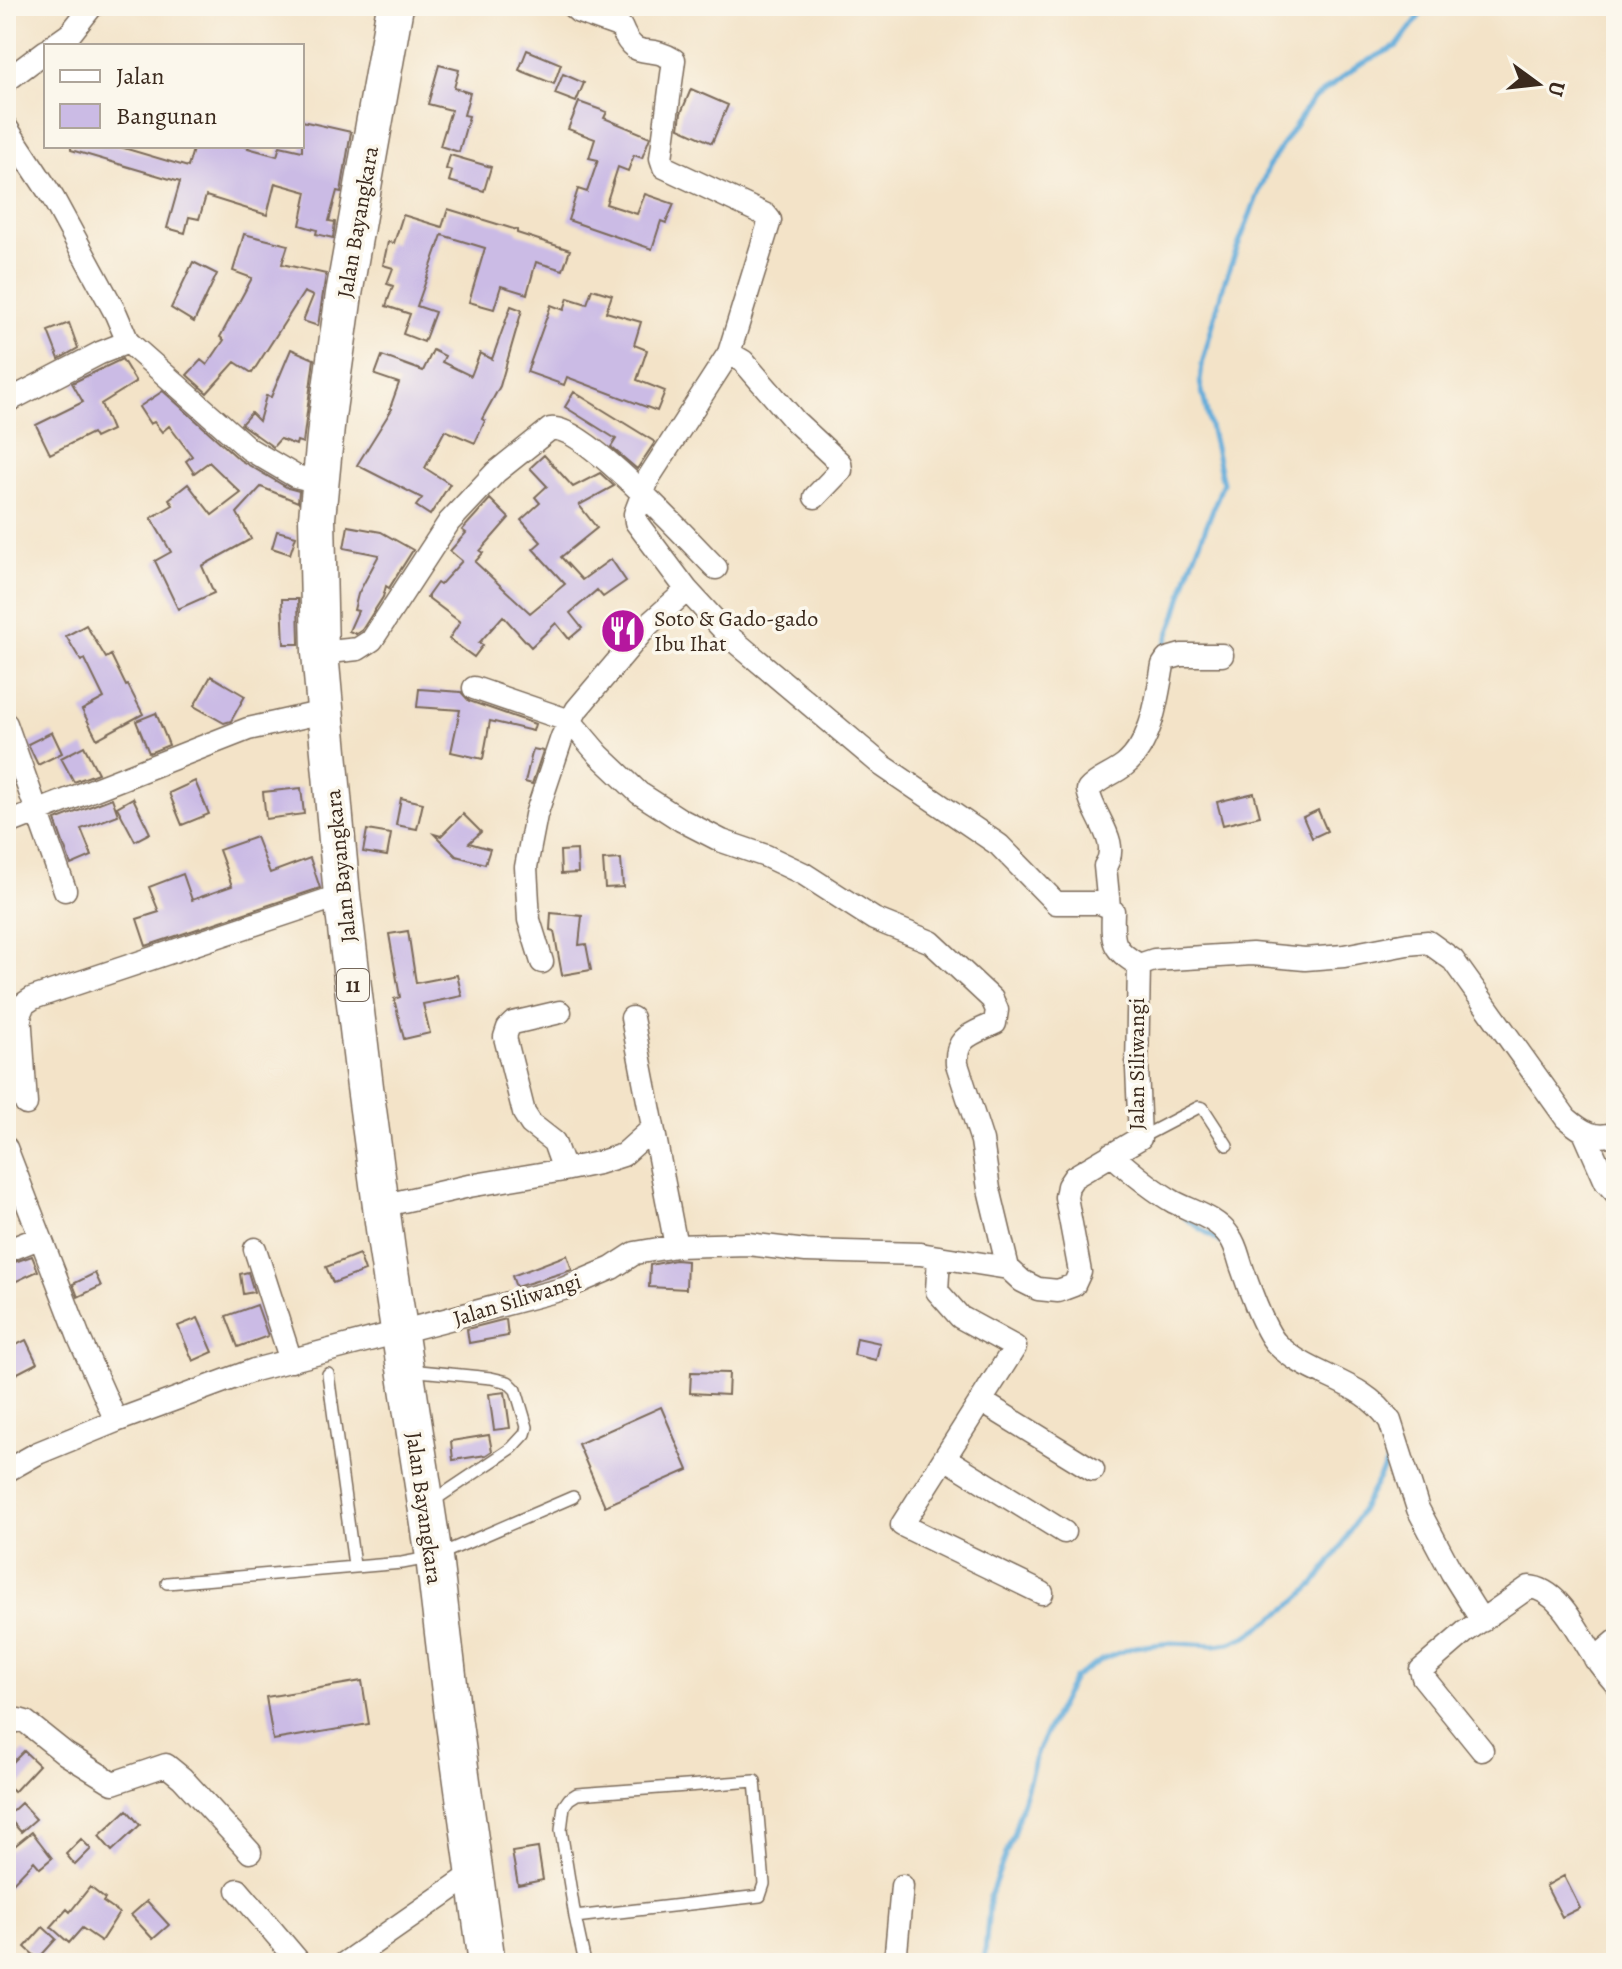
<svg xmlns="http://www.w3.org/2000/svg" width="1622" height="1969" font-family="Alegreya,serif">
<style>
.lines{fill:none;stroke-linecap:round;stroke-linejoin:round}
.stream{stroke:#62acda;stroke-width:5}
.building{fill:#cbbbe5}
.service-casing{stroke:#7b6b5a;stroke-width:14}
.minor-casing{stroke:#7b6b5a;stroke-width:25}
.trunk-casing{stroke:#7b6b5a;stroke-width:39}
.service{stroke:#fff;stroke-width:11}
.minor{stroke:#fff;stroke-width:22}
.trunk{stroke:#fff;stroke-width:36}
.labels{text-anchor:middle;stroke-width:7;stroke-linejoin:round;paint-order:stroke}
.shield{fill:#fbf7ec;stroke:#75685c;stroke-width:2}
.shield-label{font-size:20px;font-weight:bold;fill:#3b2a1e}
.street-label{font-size:22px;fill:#3b2a1e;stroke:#fbf7ec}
.poi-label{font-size:22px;fill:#3b2a1e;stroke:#fbf7ec;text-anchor:start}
</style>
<rect width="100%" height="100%" fill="#fbf7ec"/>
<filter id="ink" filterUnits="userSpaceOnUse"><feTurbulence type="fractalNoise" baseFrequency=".0125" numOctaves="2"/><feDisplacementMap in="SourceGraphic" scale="16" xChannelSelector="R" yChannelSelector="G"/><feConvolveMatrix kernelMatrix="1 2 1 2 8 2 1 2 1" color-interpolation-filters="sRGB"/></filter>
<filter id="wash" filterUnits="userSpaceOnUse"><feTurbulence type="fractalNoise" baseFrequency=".006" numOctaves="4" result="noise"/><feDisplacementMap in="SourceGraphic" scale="32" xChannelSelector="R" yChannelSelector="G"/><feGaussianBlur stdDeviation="1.8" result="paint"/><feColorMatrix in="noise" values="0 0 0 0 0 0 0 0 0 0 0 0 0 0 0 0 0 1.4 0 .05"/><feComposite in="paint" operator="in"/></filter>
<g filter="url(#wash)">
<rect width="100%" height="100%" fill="#f3e3c8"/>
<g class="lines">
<path class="stream" d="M1162 653 1175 618 1190 568 1223 483 1200 382 1202 364 1224 283 1269 165 1312 100 1359 65 1397 46 1427 6
M1185 1218 1226 1246
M1351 1399 1382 1427
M984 1963 990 1896 1013 1835 1039 1747 1074 1678 1103 1659 1134 1647 1171 1643 1215 1645 1230 1643 1247 1636 1289 1607 1314 1584 1340 1549 1387 1463V1443"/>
</g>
<g id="blocks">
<path class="building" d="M527 50 561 64 554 84 519 70Z
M439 65 459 70 454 88 470 93 464 115 469 116 459 152 440 146 451 110 428 104Z
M563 74 584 83 576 102 555 94Z
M691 89 728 105 712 143 679 128 681 113Z
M579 102 607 112 604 118 650 137 642 158 634 155 628 171 618 167 606 204 637 214 645 194 674 204 666 223 661 221 652 249 568 220 578 189 587 192 598 160 589 158 595 139 568 129Z
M302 121 351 132 341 192 337 191 329 221 335 222 333 238 316 234 317 230 300 225 307 192 275 183 267 215 206 196 199 219 189 217 185 233 167 228 180 182 71 150V146H117L188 167 194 146H249L248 148 277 156 280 146 302 151Z
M450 155 491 167 484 191 449 181 452 171 446 169Z
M448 209 517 230V233L570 250 563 270 536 262 527 294 501 286 494 309 469 302 485 248 442 235 417 306 435 312 424 342 403 334 410 314 386 306 393 286 387 284 393 268 383 265 388 242 394 243 403 215 442 227Z
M244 234 288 245 282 264 326 274 318 326 303 321 313 296 304 292 252 373 235 362 207 393 187 375 201 360 207 365 224 340 220 337 252 278 233 271Z
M193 262 217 274 194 322 171 308Z
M592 289 612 295 606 312 641 322 634 345 647 350 637 380 665 391 657 411 567 377 564 385 527 372 551 305 564 310 568 298 587 304Z
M511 306 522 310 500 386 482 419 485 421 475 443 445 430 425 468 450 484 430 515 416 506 422 498 357 465 392 409 390 408 399 383 375 375 382 356 423 371 433 350 445 356 442 362 471 376 480 353 492 359Z
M69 323 78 348 59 359 48 331Z
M291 349 314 359 303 443 297 441 296 445 280 439 273 447 241 424 251 413 259 421 266 396 271 397Z
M122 359 136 382 101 404 112 430 95 438 92 433 50 454 36 425 83 402 72 383Z
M163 391 240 460 288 488 299 491 298 502 261 487 237 513 251 539 202 566 214 593 178 609 155 561 171 552 151 518 173 505 169 499 188 484 212 515 241 493 209 462 194 473 186 461 192 456 169 426 162 432 154 422 150 424 139 407Z
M574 392 655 442 637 469 611 447 616 439 565 407Z
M544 455 573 487 600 473 614 486 579 505 597 528 561 557 582 580 611 559 626 581 603 597 597 590 570 613 582 628 569 639 556 623 531 647 503 616 479 643 483 645 474 657 449 639 460 622 427 597 437 583 440 585 462 561 450 551 466 533 462 530 490 499 509 518 480 551 483 553 475 562 530 613 565 584 533 549 541 542 521 520 540 503 535 497 547 486 530 468Z
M348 526 381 532 413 550 389 588 386 586 383 597 362 630 356 634 349 631 358 611 354 610 358 594 379 555 344 548Z
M277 531 296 536 290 554 272 548Z
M282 599H298L299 644H284Z
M86 625 106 658 111 655 126 686 128 685 143 714 97 739 82 710 104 698 85 659 81 661 66 636Z
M211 676 245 696 231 721 224 723 194 706Z
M419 689 461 692 469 701 535 724 533 731 490 721 483 759 451 752 460 710 417 707Z
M156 713 169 745 149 753 136 721Z
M52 732 62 753 38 765 28 744Z
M84 746 98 773 74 782 61 758Z
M533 749 543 751 532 784 525 782Z
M195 781 209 814 182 825 169 793Z
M301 788 304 814 266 819 263 792Z
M1254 793 1260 816 1223 825 1217 802Z
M112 798 118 815 81 829 92 856 71 865 55 820Z
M133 798 150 833 135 841 117 807Z
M401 798 423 803 417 829 396 825Z
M1318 810 1327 831 1312 838 1303 817Z
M463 814 481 832 469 843 490 849 485 864 456 856 434 834 441 836Z
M367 830 391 834 387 856 363 852Z
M256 837 270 873 310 858 320 888 146 946 137 919 159 912 149 887 183 874 192 900 232 886 219 850Z
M577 850 578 873 561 874 560 851Z
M621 859 623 887 605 888 603 860Z
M551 913 582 916 579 945 586 944 591 970 562 975 554 931 550 930Z
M408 931 416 983 457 975 462 996 423 1004 430 1033 404 1039 394 999 400 997 389 934Z
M359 1254 365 1271 333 1283 326 1267Z
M567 1255 572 1270 516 1287 512 1276Z
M32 1256 38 1271 6 1286V1265Z
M675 1260 687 1261 686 1289 649 1287 650 1265Z
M248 1272 254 1292 243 1294 240 1274Z
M95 1273 101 1286 78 1297 73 1284Z
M257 1305 268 1336 238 1347 226 1316Z
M198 1318 213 1352 193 1361 178 1326Z
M506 1319 508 1336 469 1343 467 1329Z
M857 1338 880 1343 876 1360 854 1355Z
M26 1340 37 1363 6 1379V1350Z
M691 1372 729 1373 728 1395 690 1393Z
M505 1392 510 1428 494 1430 489 1394Z
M661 1407 688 1470 605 1506 578 1444Z
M489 1435 492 1451 486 1455 453 1460 451 1441Z
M362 1681 369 1724 273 1740 266 1697Z
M24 1751 39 1765 14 1792 6 1784V1769Z
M21 1803 36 1819 21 1832 7 1816Z
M127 1810 140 1825 112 1851 99 1836Z
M32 1832 52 1858 40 1868 34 1861 6 1890V1853Z
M81 1839 91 1849 75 1865 66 1854Z
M538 1848 543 1880 518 1885 512 1852Z
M1564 1876 1580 1908 1562 1917 1546 1886Z
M90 1887 105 1899 103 1902 119 1913 101 1941 82 1928 69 1943 51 1927 67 1909 70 1912Z
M147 1901 169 1925 153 1939 131 1915Z
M43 1927 56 1939 38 1959 25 1947Z"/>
</g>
</g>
<g filter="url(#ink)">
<use href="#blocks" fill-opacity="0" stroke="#7b6b5a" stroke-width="2"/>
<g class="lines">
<g class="service-casing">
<path id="service" d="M1140 1138 1199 1107 1203 1108 1227 1145
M409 1370 491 1378 508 1382 516 1390 527 1427 525 1434 512 1448 430 1503
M328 1374 354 1565
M167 1583 402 1563 434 1557 573 1497
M575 1917 760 1896 764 1884 755 1781 577 1794 569 1799 564 1806 561 1830 575 1917 585 1963"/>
</g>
<g class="minor-casing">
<path id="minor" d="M572 6 579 12 621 27C636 64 647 42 674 60L661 158 664 167 766 215 770 220 729 353 649 477 635 514 636 522 687 590 732 639 883 766 999 845 1056 903H1100L1109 907
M53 46 70 34 92 6
M6 81 46 51
M6 127 53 198 116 314 128 342
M729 353 743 361 795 421 840 463 841 470 815 497
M6 402 100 353 128 342 249 449 295 476 320 482
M320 653 358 649 372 640 449 522 496 472 550 429C583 423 689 541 716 568
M474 688 570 721 599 755 639 793 681 820 722 841 766 856 804 874 874 919 931 942 992 999 997 1010 995 1023C973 1034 955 1036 957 1064L982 1141 989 1189 1008 1268
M6 724 65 890
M6 824 248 729 324 712
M542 962 529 920 526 867 536 815 562 737 577 709 649 624 687 590
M1139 965 1154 960 1252 954 1305 959 1344 956 1407 944 1428 942 1453 960 1566 1118C1581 1131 1597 1142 1616 1132
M1139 965C1111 949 1112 941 1113 911L1109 907 1105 866C1122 843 1092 815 1088 790 1098 778 1113 775 1125 765 1152 743 1157 698 1163 665L1167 659 1181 655H1222
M560 1012 513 1023 508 1028 505 1037 524 1113 531 1124 554 1142 564 1170 598 1163 623 1155 652 1129
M632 1018 676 1246
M26 1104 20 1013 24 1004 33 998 342 895
M1584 1132 1606 1182 1616 1193
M6 1148 80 1340 116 1421
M1111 1154C1130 1171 1151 1189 1174 1202 1194 1212 1217 1218 1230 1237 1236 1245 1238 1256 1241 1265 1247 1283 1264 1330 1276 1343 1311 1379 1361 1378 1390 1421L1418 1509 1452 1573 1482 1621
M381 1206 469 1186 564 1170
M255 1249 291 1361
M6 1251 39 1238
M939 1257 937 1291 960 1317 1015 1347 902 1525 1042 1593
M981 1401 1093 1470
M945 1458 1064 1532
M6 1471 38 1453 116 1421 254 1370 563 1289 612 1268 635 1253 676 1246 748 1244 806 1251 920 1254 1008 1268 1022 1281 1038 1289 1058 1291 1074 1285 1080 1272 1066 1197 1068 1186 1074 1177 1140 1138 1137 1068 1139 965
M1595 1659 1616 1641
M6 1724 19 1720 26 1722 66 1754 113 1783 166 1765 182 1778 250 1852
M1482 1750 1423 1677 1421 1670 1465 1632 1529 1587C1561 1589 1580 1637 1596 1659 1602 1668 1609 1676 1616 1684
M238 1890 300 1963
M345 1963 474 1873
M895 1963 902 1886"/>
</g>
<g class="trunk-casing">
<path id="trunk" d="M395 6 344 294 327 417 317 518 320 653 342 895 365 1087 387 1251 434 1557 452 1709 487 1963"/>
</g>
<use href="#service" class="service"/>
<use href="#minor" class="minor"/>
<use href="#trunk" class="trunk"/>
</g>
</g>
<defs>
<g id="restaurant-disc" transform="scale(2.3)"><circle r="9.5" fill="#b5179e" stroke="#fbf7ec"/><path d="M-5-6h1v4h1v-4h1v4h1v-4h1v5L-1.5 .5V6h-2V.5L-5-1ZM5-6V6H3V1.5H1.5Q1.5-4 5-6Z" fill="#fff"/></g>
</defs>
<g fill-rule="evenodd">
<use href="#restaurant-disc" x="623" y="631"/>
</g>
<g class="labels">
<rect class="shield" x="337" y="969" width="32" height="32" rx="6"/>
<g class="shield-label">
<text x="353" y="992">11</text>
</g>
<g class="street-label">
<text transform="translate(357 222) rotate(-80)" y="8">Jalan Bayangkara</text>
<text transform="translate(340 866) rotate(-96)" y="8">Jalan Bayangkara</text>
<text transform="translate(1136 1064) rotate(-90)" y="8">Jalan Siliwangi</text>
<text transform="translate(517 1299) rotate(-17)" y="8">Jalan Siliwangi</text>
<text transform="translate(425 1508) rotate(82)" y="8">Jalan Bayangkara</text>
</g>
<g class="poi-label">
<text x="654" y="626">Soto &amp; Gado-gado<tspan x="654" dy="25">Ibu Ihat</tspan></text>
</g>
</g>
<rect width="1622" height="1969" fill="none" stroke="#fbf7ec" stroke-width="32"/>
<rect x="44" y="44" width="260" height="104" fill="#fbf7ec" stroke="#aea59a" stroke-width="2"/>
<rect x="60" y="70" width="40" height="12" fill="#ffffff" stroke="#aea59a" stroke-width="2"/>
<text x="116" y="84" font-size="24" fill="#3b2a1e">Jalan</text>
<rect x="60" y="104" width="40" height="24" fill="#cbbbe5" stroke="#aea59a" stroke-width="2"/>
<text x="116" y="124" font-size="24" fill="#3b2a1e">Bangunan</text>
<g transform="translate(1538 84) rotate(105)" stroke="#fbf7ec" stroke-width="6" paint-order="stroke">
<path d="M0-6L14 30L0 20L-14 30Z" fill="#3b2a1e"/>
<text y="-12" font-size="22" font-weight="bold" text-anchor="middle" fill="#3b2a1e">U</text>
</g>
</svg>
